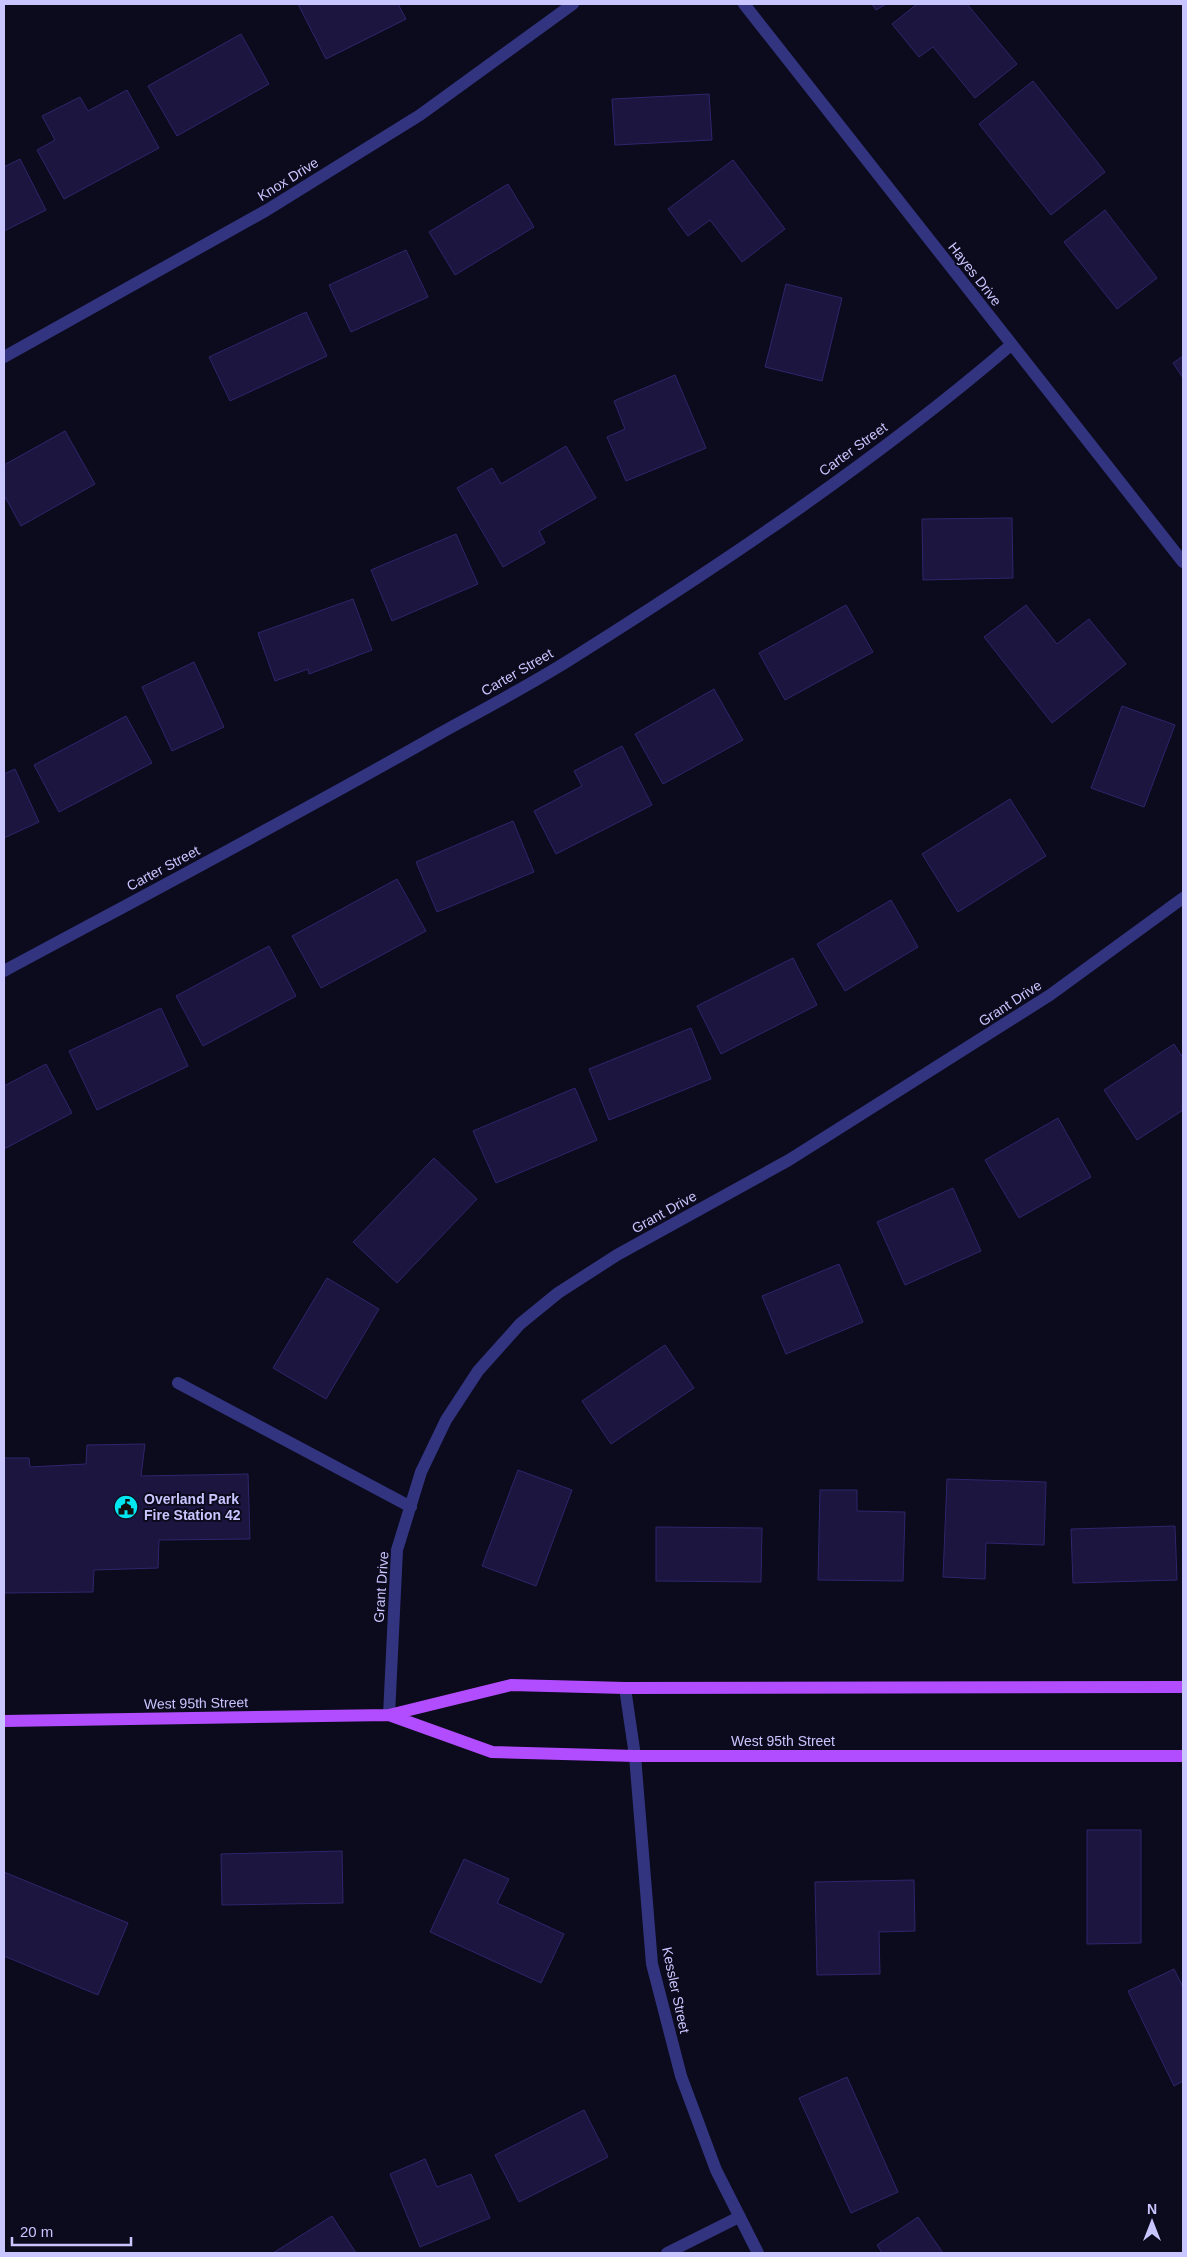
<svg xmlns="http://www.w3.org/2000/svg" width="1187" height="2257" font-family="Arial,sans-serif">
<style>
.building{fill:#1b153f;stroke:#2f256c}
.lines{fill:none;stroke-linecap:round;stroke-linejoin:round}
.minor{stroke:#32347f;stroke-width:12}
.major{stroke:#b24dff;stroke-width:12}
.labels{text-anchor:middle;stroke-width:4;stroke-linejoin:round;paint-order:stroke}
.street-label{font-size:14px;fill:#c9c6ff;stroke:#0c0a1d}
.poi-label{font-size:14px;font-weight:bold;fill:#c9c6ff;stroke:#0c0a1d;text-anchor:start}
</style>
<rect width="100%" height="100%" fill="#0c0a1d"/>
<path class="building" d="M298 4H398L406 19 326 59Z
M872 4H886L876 10Z
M917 4H967L1017 64 975 98 933 47 919 57 892 24Z
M241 34 269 84 177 136 148 86Z
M1033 81 1105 172 1051 215 979 124Z
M127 90 159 148 64 199 37 150 55 140 42 116 80 97 88 111Z
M709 94 712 140 615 145 612 99Z
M20 159 46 210 4 231V167Z
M733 160 785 229 742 262 710 220 688 236 668 209Z
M508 184 534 227 455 275 429 232Z
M1105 210 1157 278 1117 309 1064 242Z
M406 250 428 297 351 332 329 285Z
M786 284 842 298 822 381 765 367Z
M306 312 327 356 230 401 209 357Z
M1183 356V378L1173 363Z
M675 375 706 448 626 481 607 437 625 429 614 401Z
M65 431 95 484 21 526 4 495V465Z
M566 446 596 498 539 531 545 543 503 567 457 488 492 468 501 484Z
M1012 518 1013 578 923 580 922 519Z
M456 534 478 584 392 621 371 570Z
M353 599 372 650 309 674 308 669 275 681 258 633Z
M846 605 873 652 785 700 759 653Z
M1026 605 1057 644 1089 619 1126 664 1052 723 984 637Z
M194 662 224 727 172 751 142 687Z
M714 689 743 740 663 784 635 734Z
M1122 706 1175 725 1144 807 1091 788Z
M126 716 152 763 59 812 34 765Z
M622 746 652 805 556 854 534 811 582 786 574 771Z
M15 769 39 822 4 838V774Z
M1010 799 1046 856 958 912 922 854Z
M513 821 534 872 437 912 416 862Z
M397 879 426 931 321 988 292 936Z
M891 900 918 947 845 991 817 944Z
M269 946 296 996 203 1046 176 996Z
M793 958 817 1005 721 1054 697 1006Z
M161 1008 188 1066 97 1110 69 1051Z
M691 1028 711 1079 609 1120 589 1069Z
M1174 1044 1183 1058V1110L1137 1140 1104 1090Z
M46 1064 72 1113 4 1149V1086Z
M575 1088 597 1140 496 1183 473 1131Z
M1058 1118 1091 1177 1019 1218 985 1160Z
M434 1158 477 1199 397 1283 353 1242Z
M953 1188 981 1251 905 1285 877 1222Z
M839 1264 863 1322 786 1354 762 1296Z
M327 1278 379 1309 326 1399 273 1368Z
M665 1345 694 1388 611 1444 582 1401Z
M145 1444 141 1476 248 1474 250 1539 159 1540 158 1568 94 1570 93 1592 4 1593V1458H29L30 1467 86 1464 87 1445Z
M518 1470 572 1490 536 1586 482 1566Z
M947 1479 1046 1482 1044 1545 986 1543 985 1579 943 1577Z
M820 1490H857V1511L905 1512 903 1581 818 1580Z
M1175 1526 1177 1580 1073 1583 1071 1529Z
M656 1527 762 1528 761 1582 656 1581Z
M1087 1830H1141V1943L1087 1944Z
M342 1851 343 1903 222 1905 221 1854Z
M464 1859 509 1879 497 1903 564 1934 541 1983 430 1932Z
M4 1872 128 1923 98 1995 4 1956Z
M914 1880 915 1931 879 1932 880 1974 817 1975 815 1882Z
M1174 1969 1183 1987V2081L1174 2086 1128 1991Z
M847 2077 898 2192 851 2213 799 2098Z
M584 2110 608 2157 519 2202 495 2155Z
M425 2159 437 2187 471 2174 490 2218 420 2247 390 2174Z
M332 2216 356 2253H273Z
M918 2217 943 2253H882L877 2245Z"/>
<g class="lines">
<path class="minor" d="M744 4 1183 562
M4 357 267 210 420 115 573 4
M4 971C149 893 295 816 439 734 486 708 534 683 579 654 728 560 878 459 1011 345
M178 1383 411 1507
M625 1688 635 1756 652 1964 681 2076 716 2170 758 2253
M389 1715 397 1550 421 1472 446 1420 478 1371 520 1324 558 1293 617 1255 789 1160 1050 995 1183 898
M667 2253 739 2217"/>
<path class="major" d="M389 1715 492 1752 635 1756H1183
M4 1721 389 1715 511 1685 625 1688 1183 1687"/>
</g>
<defs>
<g id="civic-disc" transform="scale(1.25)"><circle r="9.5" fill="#00e7f1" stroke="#0c0a1d"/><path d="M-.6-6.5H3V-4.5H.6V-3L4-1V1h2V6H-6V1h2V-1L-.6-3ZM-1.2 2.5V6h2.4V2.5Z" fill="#111"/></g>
</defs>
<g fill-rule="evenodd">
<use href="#civic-disc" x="126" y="1507"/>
</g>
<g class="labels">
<g class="street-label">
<text transform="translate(288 179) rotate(-32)" y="5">Knox Drive</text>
<text transform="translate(975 274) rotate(52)" y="5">Hayes Drive</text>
<text transform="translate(853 449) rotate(-36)" y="5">Carter Street</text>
<text transform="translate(517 672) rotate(-30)" y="5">Carter Street</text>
<text transform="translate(163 868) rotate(-28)" y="5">Carter Street</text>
<text transform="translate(1010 1003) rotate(-33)" y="5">Grant Drive</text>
<text transform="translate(664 1212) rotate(-29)" y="5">Grant Drive</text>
<text transform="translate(381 1587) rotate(-86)" y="5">Grant Drive</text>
<text transform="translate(196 1703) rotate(-1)" y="5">West 95th Street</text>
<text x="783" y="1746">West 95th Street</text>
<text transform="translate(676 1990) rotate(78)" y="5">Kessler Street</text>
</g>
<g class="poi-label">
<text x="144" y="1504">Overland Park<tspan x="144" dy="16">Fire Station 42</tspan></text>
</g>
</g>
<rect width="1187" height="2257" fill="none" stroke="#c9c6ff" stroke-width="10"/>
<g transform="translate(1152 2222)" stroke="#0c0a1d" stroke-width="4" paint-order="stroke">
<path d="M0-4L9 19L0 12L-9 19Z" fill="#c9c6ff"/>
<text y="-8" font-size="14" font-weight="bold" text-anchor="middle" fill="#c9c6ff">N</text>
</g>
<path d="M12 2237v8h119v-8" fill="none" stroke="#c9c6ff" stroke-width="2.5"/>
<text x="20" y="2237" font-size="15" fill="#c9c6ff" stroke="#0c0a1d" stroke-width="4" paint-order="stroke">20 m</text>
</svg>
